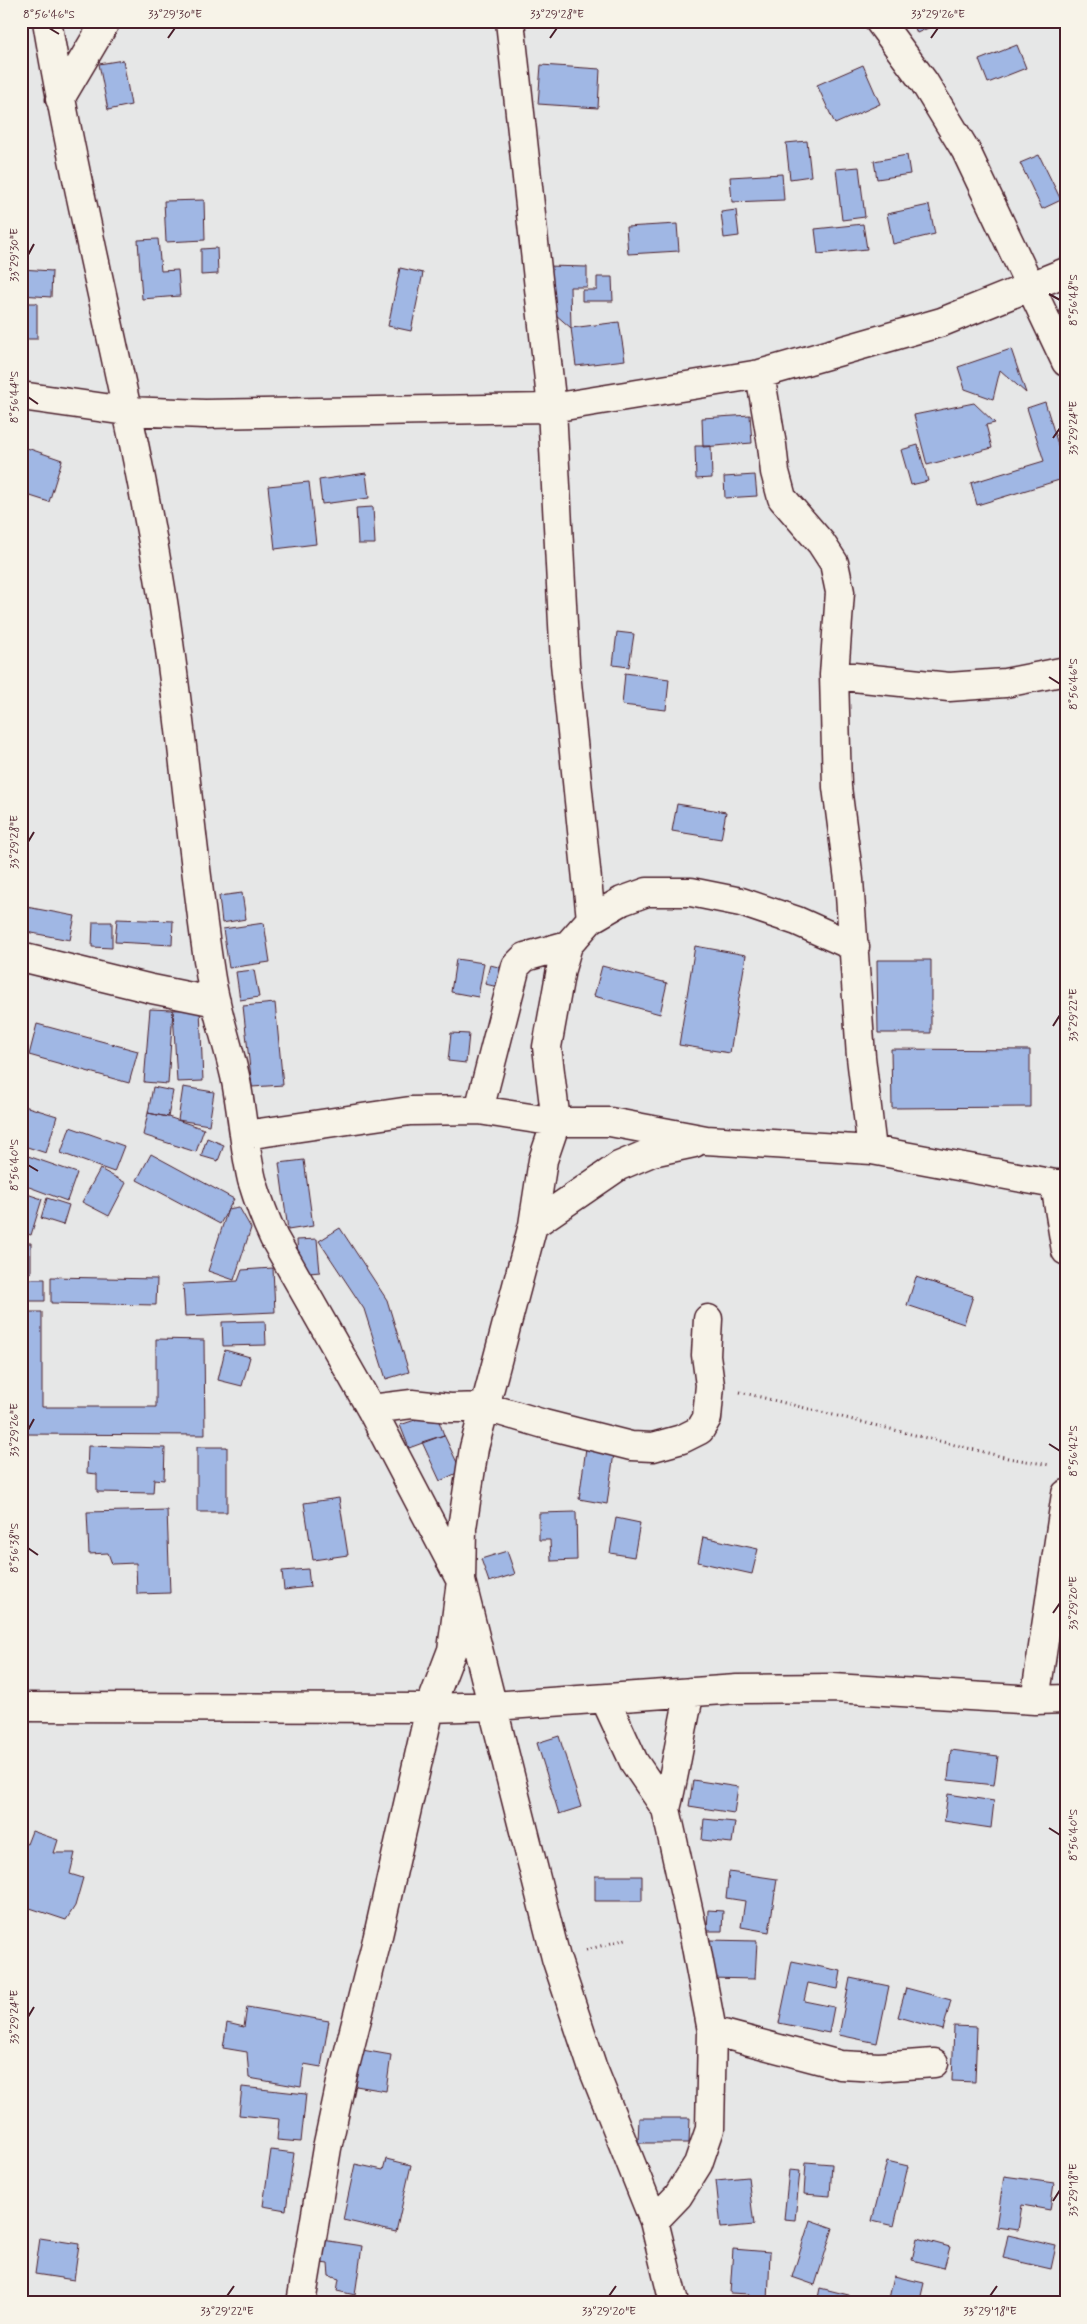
<svg xmlns="http://www.w3.org/2000/svg" width="1087" height="2324" font-family="Mynerve,sans-serif">
<style>
.building{fill:#a0b7e4;stroke:#4a1f2b}
.lines{fill:none;stroke-linecap:round;stroke-linejoin:round}
.street-casing{stroke:#4a1f2b;stroke-width:31}
.path{stroke:#4a1f2b;stroke-width:3;stroke-dasharray:1 4;stroke-linecap:butt}
.street{stroke:#f7f3e8;stroke-width:28}
.ticks{fill:none;stroke:#4a1f2b;stroke-width:2}
.neatline{fill:none;stroke:#4a1f2b;stroke-width:2}
.ticks-label{font-size:12px;text-anchor:middle;fill:#4a1f2b}
</style>
<rect width="100%" height="100%" fill="#e6e7e7"/>
<filter id="ink" filterUnits="userSpaceOnUse"><feTurbulence type="fractalNoise" baseFrequency=".02" numOctaves="2"/><feDisplacementMap in="SourceGraphic" scale="10" xChannelSelector="R" yChannelSelector="G"/><feConvolveMatrix kernelMatrix="1 2 1 2 8 2 1 2 1" color-interpolation-filters="sRGB"/></filter>
<g filter="url(#ink)">
<path class="building" d="M912 21H944L917 33Z
M1017 45 1026 68 988 83 979 60Z
M123 60 131 105 108 110 99 64Z
M541 65 600 69 598 108 538 104Z
M863 65 880 104 835 124 817 85Z
M807 141 811 176 790 179 786 143Z
M907 155 910 174 877 179 874 161Z
M1039 155 1061 200 1042 209 1020 163Z
M859 167 865 217 842 220 836 169Z
M782 174 784 200 732 202 730 177Z
M21 195 29 196 28 232 21 231Z
M204 200 205 240 166 242 164 201Z
M929 205 935 234 893 244 887 214Z
M736 210 739 236 724 238 721 212Z
M677 224 679 251 628 254 626 227Z
M863 224 867 249 818 254 815 229Z
M158 239 161 271 178 270 180 296 142 299 138 240Z
M217 248 218 274 201 275V249Z
M547 266 587 267V287H570L571 328 547 307Z
M400 268 423 273 411 331 388 326Z
M21 269 52 271 51 297 21 295Z
M597 277H612L613 301H582V290H597Z
M21 303H37V339H21Z
M619 322 625 360 576 366 571 328Z
M1011 349 1026 393 1000 370 993 399 965 389 958 367Z
M1045 402 1066 471V478L977 505 971 483 1044 461 1027 408Z
M974 403 995 423 986 425 992 448 927 465 914 415Z
M750 415 752 443 703 447 702 418Z
M918 445 928 481 911 485 901 450Z
M695 446H711L712 478 696 479Z
M27 448 62 460 49 502 21 493V466Z
M366 473 369 498 322 504 319 480Z
M755 475 757 496 725 498 724 477Z
M309 482 316 544 275 549 268 486Z
M373 507 375 544H358L356 508Z
M617 632 634 634 629 667 613 665Z
M625 673 669 679 666 710 622 705Z
M677 804 726 812 721 839 672 831Z
M242 893 246 919 222 923 219 896Z
M21 906 75 916 70 940 21 931Z
M117 919 173 921 172 945 115 942Z
M93 922H112V948L92 947Z
M264 923 270 962 229 968 223 929Z
M695 946 746 955 730 1053 679 1045Z
M456 959 484 963 478 997 451 992Z
M877 960H931V1033H878Z
M490 965 503 968 498 987 485 984Z
M602 966 667 983 660 1014 594 996Z
M254 970 259 997 240 1000 236 972Z
M275 1003 283 1085 252 1087 243 1006Z
M150 1009 173 1010 168 1084 144 1082Z
M200 1009 203 1081 177 1082 173 1010Z
M37 1024 138 1051 129 1083 29 1055Z
M451 1033 469 1034 466 1063 448 1061Z
M891 1049 1030 1050V1107L892 1108Z
M153 1087 173 1091 168 1117 148 1113Z
M183 1087 214 1092 209 1125 178 1120Z
M21 1105 57 1116 46 1153 21 1145Z
M148 1113 168 1117 204 1129 196 1152 143 1135Z
M70 1127 124 1146 114 1172 61 1153Z
M207 1138 224 1145 218 1161 201 1156Z
M151 1154 234 1199 220 1224 137 1180Z
M28 1156 77 1173 67 1201 21 1184V1175Z
M304 1160 313 1226 288 1230 279 1163Z
M100 1169 126 1183 109 1216 82 1202Z
M21 1192 42 1199 31 1235 21 1232Z
M47 1198 69 1205 63 1225 41 1218Z
M239 1207 251 1228 234 1280 208 1271 228 1209Z
M340 1228 387 1300 409 1372 386 1379 364 1309 319 1241Z
M317 1239 320 1272 299 1274 297 1240Z
M21 1243H31V1273H21Z
M273 1268 275 1312 185 1316 183 1284 238 1281 242 1270Z
M51 1277 157 1279 156 1305 51 1303Z
M916 1277 973 1296 964 1324 907 1305Z
M21 1279H45V1301H21Z
M21 1312H42V1407H156V1339L204 1340 205 1435 21 1434Z
M265 1321 266 1345 223 1346 222 1322Z
M225 1350 250 1357 242 1386 218 1380Z
M436 1413 444 1435 409 1448 400 1425Z
M444 1435 461 1471 440 1481 422 1442Z
M88 1446 165 1448 164 1480 154 1479 153 1493 97 1492V1474L87 1473Z
M197 1447H227V1512H197Z
M586 1448 614 1453 607 1504 579 1499Z
M339 1498 348 1555 313 1560 304 1503Z
M167 1510 170 1593 137 1594 136 1563 112 1564 108 1553 89 1554 87 1512Z
M576 1512 577 1560 551 1561 550 1540H539V1513Z
M616 1518 640 1523 634 1557 610 1553Z
M703 1537 758 1549 752 1574 698 1562Z
M507 1551 515 1574 489 1582 481 1559Z
M308 1569 310 1587 284 1590 282 1571Z
M559 1736 581 1807 559 1814 537 1743Z
M951 1750 998 1756 994 1785 948 1780Z
M693 1780 738 1787 734 1813 689 1806Z
M948 1794 994 1801 991 1828 944 1821Z
M704 1819 735 1822 732 1843 702 1840Z
M32 1831 58 1840 54 1853H75L70 1874 83 1878 75 1906 66 1920 21 1905V1842L27 1844Z
M729 1872 777 1879 769 1932 741 1927 745 1901 726 1898Z
M595 1876H642V1901H595Z
M708 1910 723 1911 722 1931H707Z
M709 1940 757 1941 755 1979 709 1978Z
M792 1961 841 1971 838 1989 808 1983 804 2001 834 2007 829 2033 779 2023Z
M850 1978 889 1986 877 2043 839 2035Z
M906 1988 951 2000 943 2030 898 2017Z
M247 2007 329 2021 321 2067 304 2064 301 2087 249 2078 247 2052 223 2048 227 2023 244 2027Z
M954 2026 977 2027 975 2082 952 2081Z
M362 2050 391 2055 386 2091 356 2086Z
M242 2087 306 2094 301 2142 277 2140 279 2119 239 2115Z
M639 2118H690L689 2143H638Z
M271 2150 294 2153 286 2210 263 2206Z
M386 2159 411 2165 396 2232 343 2220 355 2164 383 2170Z
M887 2161 908 2166 894 2226 872 2221Z
M806 2162 832 2164 830 2196 804 2194Z
M789 2170 800 2171 795 2220 784 2219Z
M1004 2176 1054 2183 1050 2210 1022 2205 1018 2230 996 2227Z
M748 2177 754 2225 721 2228 716 2180Z
M810 2220 833 2228 815 2285 792 2277Z
M1008 2235 1056 2246 1051 2269 1003 2258Z
M40 2238 79 2244 74 2280 35 2274Z
M917 2238 950 2247 944 2268 912 2260Z
M316 2239 362 2246 355 2295 337 2291 339 2279 329 2276 328 2264 313 2262Z
M733 2249 770 2252 768 2303H749V2294L730 2293Z
M894 2276 924 2283 921 2296 930 2298 929 2303H888Z
M820 2288 873 2301 872 2303H817Z"/>
<g class="lines">
<g class="street-casing">
<path id="street" d="M47 21C79 212 130 399 161 589 182 716 190 845 210 973 215 1008 227 1041 235 1076 242 1110 244 1146 252 1180 258 1200 265 1219 274 1238L371 1409 461 1581 556 1958 592 2066 654 2221 674 2303
M510 21 552 408 565 663 591 919
M879 21 924 82 966 151 1066 362
M60 99 106 21
M760 374 772 445 775 472 782 498 821 543 834 563 840 592 834 675 837 787 849 880 861 1057 872 1150
M21 396 126 411 205 414 552 408 760 374 942 322 1066 272
M834 675 949 687 1005 683 1066 671
M21 957 152 989 216 1002
M479 1110 516 966 525 957 568 945
M246 1135 410 1111 479 1110 556 1122H610L706 1140 872 1150 1055 1184H1066
M1055 1184 1066 1251
M533 1225 619 1166 652 1152 694 1143
M371 1409 412 1404 450 1408 486 1407 544 1424 631 1446 653 1447 682 1439 700 1430 707 1418 710 1385 706 1355 708 1319
M605 1699 634 1762 666 1809 694 1936 712 2031 710 2129 698 2164 678 2196 654 2221
M1035 1700 1066 1494
M21 1707 430 1708 493 1706 737 1689 833 1688 1035 1700 1066 1699
M666 1809C676 1770 681 1731 690 1692
M712 2031 840 2065 879 2067 934 2063
M301 2303 327 2148 342 2078 377 1940 430 1708 452 1650 461 1581 462 1528 474 1448 533 1225 543 1160 556 1122 547 1047 561 969 568 945 591 919 622 901 647 892H691L741 902 797 921 855 947"/>
</g>
<path class="path" d="M740 1392 1008 1458 1050 1465
M586 1950 626 1939"/>
<use href="#street" class="street"/>
</g>
</g>
<path class="ticks" d="M49 28 59 34M168 38 175 28M550 38 557 28M931 38 938 28M28 255 34 244M1049 294 1060 300M28 397 38 404M1053 438 1060 428M1049 677 1060 684M28 842 34 832M1053 1026 1060 1015M28 1165 38 1171M28 1430 34 1419M1049 1444 1060 1451M28 1548 38 1555M1053 1613 1060 1603M1049 1828 1060 1835M28 2017 34 2007M1053 2201 1060 2190M227 2296 234 2286M609 2296 616 2286M990 2296 997 2286"/>
<rect width="1087" height="2324" fill="none" stroke="#f7f3e8" stroke-width="55"/>
<rect x="28" y="28" width="1032" height="2268" class="neatline"/>
<g class="ticks-label">
<text x="49" y="18">8°56'46"S</text>
<text x="175" y="18">33°29'30"E</text>
<text x="557" y="18">33°29'28"E</text>
<text x="938" y="18">33°29'26"E</text>
<text transform="translate(14 255) rotate(-90)" y="4">33°29'30"E</text>
<text transform="translate(1073 300) rotate(-90)" y="4">8°56'48"S</text>
<text transform="translate(14 397) rotate(-90)" y="4">8°56'44"S</text>
<text transform="translate(1073 428) rotate(-90)" y="4">33°29'24"E</text>
<text transform="translate(1073 684) rotate(-90)" y="4">8°56'46"S</text>
<text transform="translate(14 842) rotate(-90)" y="4">33°29'28"E</text>
<text transform="translate(1073 1015) rotate(-90)" y="4">33°29'22"E</text>
<text transform="translate(14 1165) rotate(-90)" y="4">8°56'40"S</text>
<text transform="translate(14 1430) rotate(-90)" y="4">33°29'26"E</text>
<text transform="translate(1073 1451) rotate(-90)" y="4">8°56'42"S</text>
<text transform="translate(14 1548) rotate(-90)" y="4">8°56'38"S</text>
<text transform="translate(1073 1603) rotate(-90)" y="4">33°29'20"E</text>
<text transform="translate(1073 1835) rotate(-90)" y="4">8°56'40"S</text>
<text transform="translate(14 2017) rotate(-90)" y="4">33°29'24"E</text>
<text transform="translate(1073 2190) rotate(-90)" y="4">33°29'18"E</text>
<text x="227" y="2315">33°29'22"E</text>
<text x="609" y="2315">33°29'20"E</text>
<text x="990" y="2315">33°29'18"E</text>
</g>
</svg>
